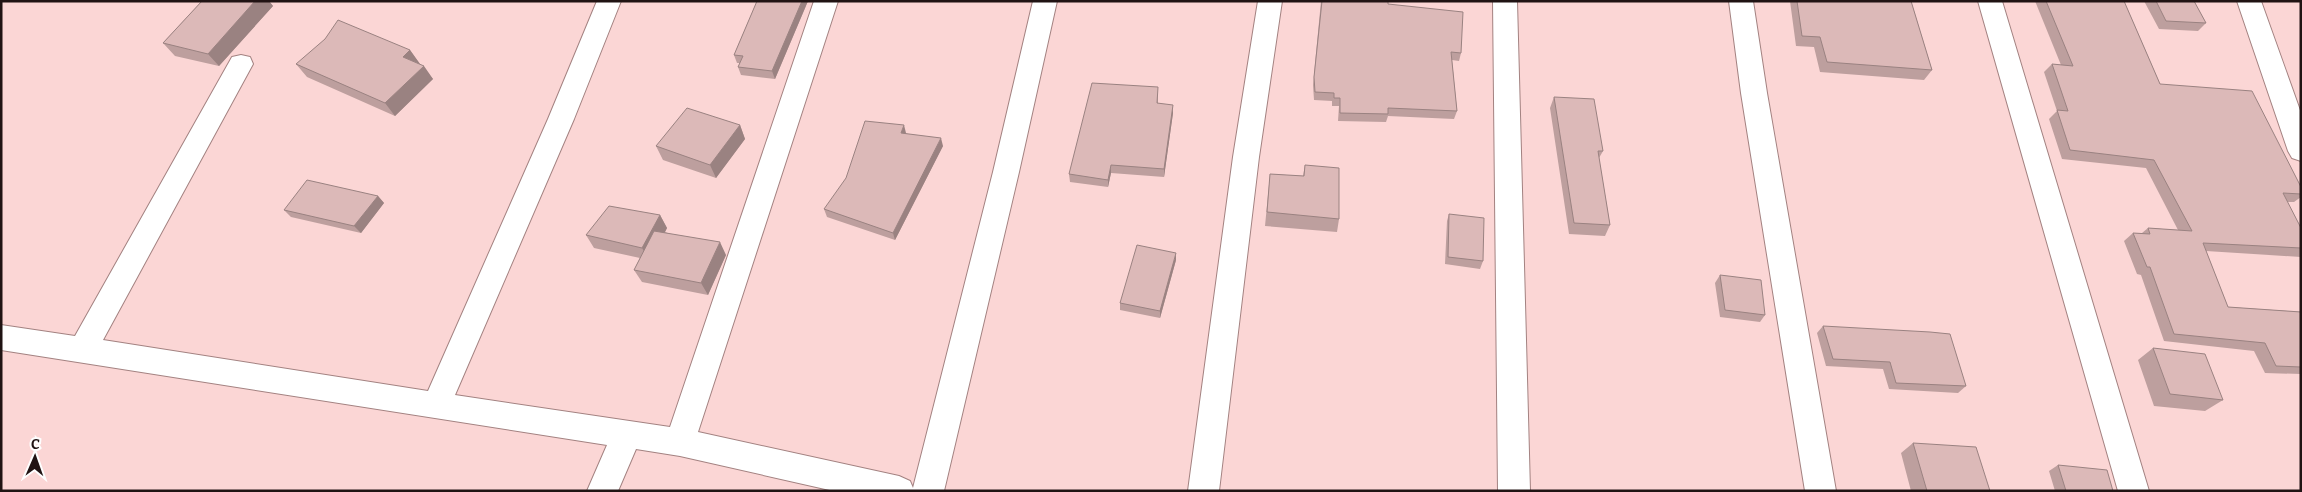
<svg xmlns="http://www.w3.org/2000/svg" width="2302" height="492" font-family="Bitter,serif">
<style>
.green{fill:#fbd6d5}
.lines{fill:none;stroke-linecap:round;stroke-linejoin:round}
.minor-casing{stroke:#a38281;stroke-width:2}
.minor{fill:#fff;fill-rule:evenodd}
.wall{fill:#bd9f9e}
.shaded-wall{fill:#9a8281}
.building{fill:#dcb9b8;stroke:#9a8281}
</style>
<rect width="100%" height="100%" fill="#fceded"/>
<path class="green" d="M1 1H2301V491H1Z"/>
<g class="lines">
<g class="minor-casing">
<path id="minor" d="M597 1H621L574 119 455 395 670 427 814 1H838L698 432 899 476 910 481 913 488 993 172 1033 1H1057L1019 172 944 491H834L680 456 636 449 618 491H587L607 445 1 350V325L75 336 232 57 241 55 250 57 253 64 103 340 428 391 548 119Z
M1258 1H1282L1259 157 1219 491H1188L1233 157Z
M1493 1H1517L1530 491H1498Z
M1729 1H1753L1767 93 1836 491H1805L1741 93Z
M1978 1H2002L2149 491H2118Z
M2237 1H2261L2301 113V161L2292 158 2288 151Z"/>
</g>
<use href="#minor" class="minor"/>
</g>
<path class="wall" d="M202 1H269L273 6 219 66 175 56 163 43Z
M757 1H808L775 79 741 75 738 67 740 63H737L734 55Z
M1321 1H1388V4L1461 53 1459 61 1452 60 1457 111 1454 119 1388 116 1386 122 1338 121 1339 106H1332V101L1314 100 1313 85Z
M1790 1H1911L1932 70 1924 80 1820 72 1814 47 1796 46Z
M2035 1H2124L2160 84 2301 187V197L2294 202H2287L2301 248V257L2206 251 2228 307 2301 312V374L2265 373 2254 351 2164 341 2141 275 2137 274 2124 241 2133 233H2142L2148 228 2178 230 2146 168 2062 159 2049 119 2057 111 2044 72 2052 64 2061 65Z
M2144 1H2194L2206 23 2198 31 2159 29Z
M410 50 420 64 433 79 395 116 307 77 296 64Z
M1158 95V103L1173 113 1164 177 1111 173 1108 187 1070 182 1069 174Z
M1554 97 1603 151 1599 158 1610 225 1605 236 1569 234 1550 108Z
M740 125 745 139 716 178 663 160 656 146Z
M905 133 943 146 895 240 827 217 824 209Z
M1305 165 1339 219 1337 232 1265 226 1270 174 1303 176Z
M378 196 384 203 361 233 291 217 284 210Z
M1449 214 1483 261 1480 269 1445 264 1447 221Z
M660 215 667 228 665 232 726 255 708 295 642 282 634 270 640 258 594 248 586 235Z
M1176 260 1160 318 1120 310V303Z
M1720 275 1765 315 1760 322 1720 317 1715 283Z
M1823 326 1966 386 1958 393 1889 389 1883 369 1826 366 1817 333Z
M2153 348 2223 400 2205 411 2154 406 2138 360Z
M1913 443 1990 491H1911L1901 453Z
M2058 465 2113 491H2055L2049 471Z"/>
<path class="shaded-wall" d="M255 1H269L273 6 219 66 208 54Z
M802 1H808L775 79 772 71Z
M410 50 420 64 403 57Z
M424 66 433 79 395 116 385 103Z
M1173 105V113L1164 177V169Z
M740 125 745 139 716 178 710 165Z
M904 125 906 133 903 141 901 133Z
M941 138 943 146 895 240 893 233Z
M1111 165V173L1108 187V180Z
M378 196 384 203 361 233 354 226Z
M660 215 667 228 650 261 642 248Z
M720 242 726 255 708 295 701 283Z
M1176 253V260L1160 318V311Z"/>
<path class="building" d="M202 1H255L208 54 163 43Z
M757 1H802L772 71 738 67 743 56 734 55Z
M1322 1H1388V4L1463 12 1461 53 1451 52 1457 111 1388 108V114L1340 113V98H1334V93L1315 92 1314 77Z
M1797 1H1911L1932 70 1827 62 1820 37 1802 36Z
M2046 1H2124L2160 84 2252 91 2301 187V194L2283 193 2301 228V248L2203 243 2228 307 2301 312V367L2276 366 2265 343 2174 334 2150 267H2147L2133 233 2150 234 2148 228 2192 231 2154 160 2070 150 2057 110 2068 111 2052 64 2073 66Z
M2156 1H2194L2206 23 2166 21Z
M338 20 410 50 403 57 424 66 385 103 296 64 325 39Z
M1092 83 1158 87 1157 103 1173 105 1164 169 1111 165 1108 180 1069 174Z
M1554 97 1594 99 1603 151H1598L1610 225 1574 223Z
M687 108 740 125 710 165 656 146Z
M865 121 904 125 901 133 941 138 893 233 824 209 846 178Z
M1305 165 1339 168V219L1267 212 1270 174 1304 176Z
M307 180 378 196 354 226 284 210Z
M609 206 660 215 642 248 586 235Z
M1449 214 1484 218 1483 261 1448 257Z
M654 231 720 242 701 283 634 270Z
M1137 245 1176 253 1160 311 1120 303Z
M1720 275 1761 280 1765 315 1725 310Z
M1823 326 1930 332 1950 334 1966 386 1896 383 1890 362 1833 359Z
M2153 348 2205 354 2223 400 2170 394Z
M1913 443 1976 447 1990 491H1927Z
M2058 465 2107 470 2113 491H2066Z"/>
<rect width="2302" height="492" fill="none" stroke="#201313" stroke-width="5"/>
<g transform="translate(35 457) rotate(2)" stroke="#fefefe" stroke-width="4" paint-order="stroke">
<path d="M0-4L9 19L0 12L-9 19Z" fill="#201313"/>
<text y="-8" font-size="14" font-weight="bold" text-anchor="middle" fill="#201313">С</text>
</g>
</svg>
